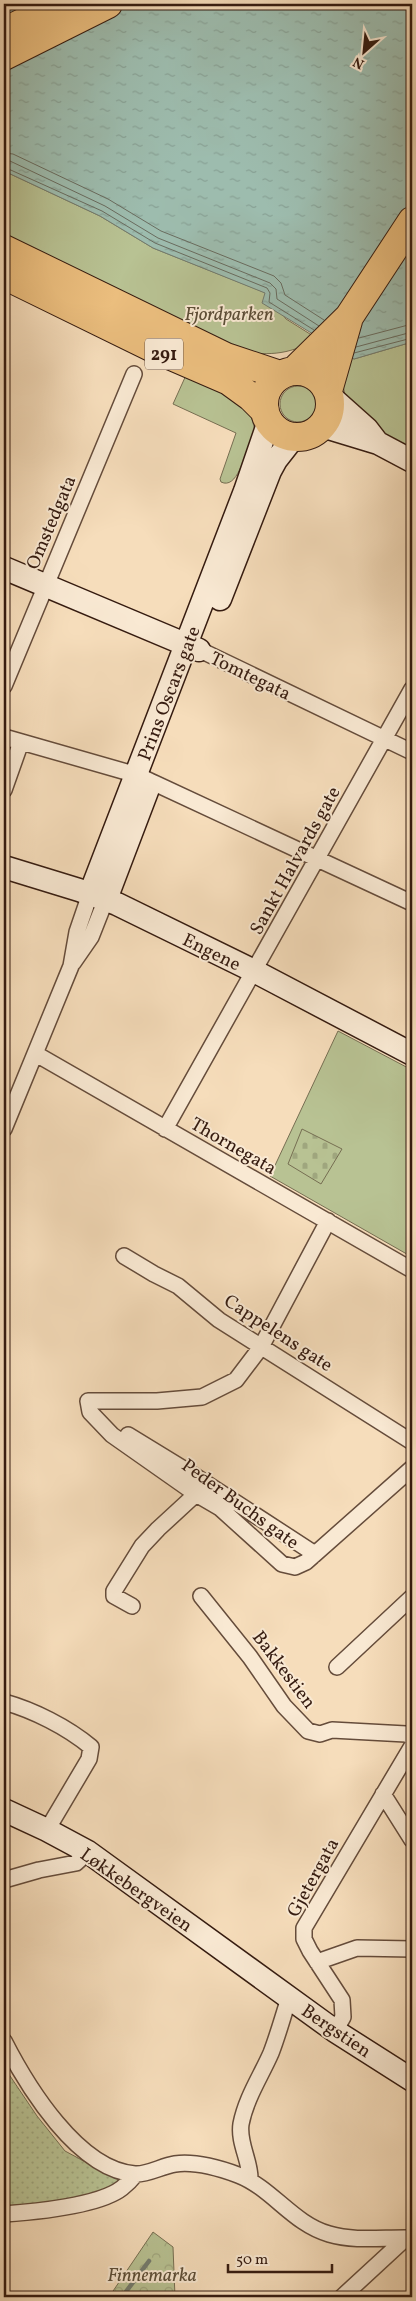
<svg xmlns="http://www.w3.org/2000/svg" width="416" height="2301" font-family="Vollkorn,serif">
<style>
.green{fill:#b8c293;stroke:#766e52}
.forest{fill:url(#forest-crowns);stroke:#766e52}
.cemetery{fill:url(#cemetery-stones);stroke:#766e52}
.garden{fill:url(#garden-dots);stroke:#766e52}
.water{fill:url(#water-ripples);stroke:#737c6f}
.lines{fill:none;stroke-linecap:round;stroke-linejoin:round}
.shore{stroke:#696c5f;stroke-width:1}
.stream{stroke:#737c6f;stroke-width:4.5}
.street-casing{stroke:#654c3b;stroke-width:18}
.secondary-casing{stroke:#351b10;stroke-width:25}
.highway-casing{stroke:#351b10;stroke-width:30}
.street{stroke:#f9e9d3;stroke-width:15}
.secondary{stroke:#f9e9d3;stroke-width:22}
.highway{stroke:#ebbe7e;stroke-width:28}
.labels{text-anchor:middle;stroke-width:4;stroke-linejoin:round;paint-order:stroke}
.shield{fill:#f9e9d3;stroke:#70594a;stroke-width:1}
.shield-label{font-size:18px;font-weight:bold;fill:#351b10}
.park-label{font-size:19px;font-style:italic;fill:#5c4d37;stroke:#f9e9d3}
.street-label{font-size:19px;fill:#351b10;stroke:#f9e9d3}
</style>
<defs>
<pattern id="forest-crowns" width="20" height="18" patternUnits="userSpaceOnUse" patternTransform="scale(1.25)"><rect width="20" height="18" fill="#b8c293"/><path d="M2 6a3 3 0 1 1 6 0M12 15a3 3 0 1 1 6 0" fill="none" stroke="#9fa67e"/></pattern>
<pattern id="cemetery-stones" width="16" height="16" patternUnits="userSpaceOnUse" patternTransform="scale(1.25)"><rect width="16" height="16" fill="#b8c293"/><path d="M2 7V4a2 2 0 0 1 4 0v3zM10 15v-3a2 2 0 0 1 4 0v3z" fill="#9fa67e"/></pattern>
<pattern id="garden-dots" width="8" height="8" patternUnits="userSpaceOnUse" patternTransform="scale(1.25)"><rect width="8" height="8" fill="#b8c293"/><path d="M2 2h.1M6 6h.1" fill="none" stroke="#9fa67e" stroke-width="1.8" stroke-linecap="round"/></pattern>
<pattern id="water-ripples" width="26" height="14" patternUnits="userSpaceOnUse" patternTransform="scale(1.25)"><rect width="26" height="14" fill="#9dbcae"/><path d="M2 4q2-2 4 0t4 0M15 11q2-2 4 0t4 0" fill="none" stroke="#88a195"/></pattern>
</defs>
<rect width="100%" height="100%" fill="#f6ddbb"/>
<filter id="stains"><feTurbulence type="fractalNoise" baseFrequency=".004" numOctaves="4"/><feColorMatrix values="0 0 0 0 .2 0 0 0 0 .09 0 0 0 0 .02 0 0 0 .5 -.17"/></filter>
<radialGradient id="worn" r=".72"><stop offset=".6" stop-color="#630" stop-opacity="0"/><stop offset="1" stop-color="#630" stop-opacity=".3"/></radialGradient>
<path class="green" d="M4 171 100 216 153 248 266 293 286 319 318 339C286 356 267 356 232 350L4 239Z
M412 342V454L392 443 346 399 341 377 343 353 354 359Z
M187 373 224 388 251 416 255 430 253 445 249 444C245 455 237 490 221 482L220 479 236 433 173 404Z
M280 404a18 18 0 1 1 36 0a18 18 0 1 1-36 0Z
M338 1031 412 1070V1257L270 1176Z"/>
<path class="forest" d="M153 2232 173 2247 175 2297H109Z"/>
<path class="cemetery" d="M302 1129 342 1149 321 1184 288 1164Z"/>
<path class="garden" d="M4 2067 37 2116 65 2151 119 2180C97 2200 34 2204 4 2206Z"/>
<path class="water" d="M4 4H412V342L354 359 262 303 265 293 153 248 100 216 4 171Z"/>
<g class="lines">
<path class="shore" d="M4 153 13 154 108 199 161 231 274 276 281 283 285 295 324 320
M4 160 10 161 105 206 158 238 270 283 276 289 277 299 319 326
M4 167 102 211 155 243 267 288 270 293 269 302 314 330
M359 338 412 324
M356 347 412 332
M354 353 412 338"/>
<path class="stream" d="M122 2297 149 2261"/>
<g class="street-casing">
<path id="street" d="M200 650 412 752
M4 686 134 374
M4 737 137 775 412 903
M4 790 21 742
M73 963 91 937 106 899
M36 1054 412 1270
M4 1129 71 966 77 932 90 894
M165 1129 412 689
M328 1221 261 1347 236 1380 202 1397 157 1401H88L90 1412 112 1435 196 1494 220 1508 282 1564 295 1567 306 1562 412 1468
M124 1256 154 1274 178 1286 219 1320 412 1442
M128 1435 195 1476 315 1554
M201 1596 250 1657 284 1706 308 1731 320 1734 332 1730 406 1734 412 1737
M132 1606 114 1596V1591L142 1546 158 1529 196 1494
M337 1667 412 1597
M4 1702C33 1710 67 1727 91 1747L89 1759 47 1830
M383 1794 412 1840
M4 1880 39 1870 76 1863 88 1852
M317 1962 357 1948 412 1949
M335 2031 343 2017 342 2000 310 1951 304 1939V1928L412 1746
M4 2041C27 2086 78 2170 135 2174 147 2175 162 2166 175 2164 196 2161 219 2168 238 2175 272 2188 293 2224 329 2234 356 2242 385 2237 412 2238
M250 2180C251 2162 238 2143 241 2124 246 2098 261 2076 271 2053 278 2035 283 2016 289 1998
M4 2214C33 2212 99 2206 122 2188 127 2184 132 2179 136 2174
M342 2297 406 2238"/>
</g>
<g class="secondary-casing">
<path id="secondary" d="M330 396 367 429 377 442
M322 426 378 443 412 461
M4 568 199 650
M220 599 270 471 276 460 294 437
M4 867 79 890 117 904 254 971 412 1054
M90 894 245 491 269 421
M106 899 149 786
M4 1810 47 1830 88 1852 335 2031 412 2080"/>
</g>
<g class="highway-casing">
<path id="highway" d="M4 32 60 4
M4 56 108 4
M4 249 226 357 280 375
M4 275 155 349 229 381 251 397 265 411
M294 371 349 317 412 221
M264 404a33 33 0 1 1 66 0a33 33 0 1 1-66 0Z
M328 391 348 321"/>
</g>
<use href="#street" class="street"/>
<use href="#secondary" class="secondary"/>
<use href="#highway" class="highway"/>
</g>
<g class="labels">
<rect class="shield" x="145" y="338.5" width="38" height="31" rx="4"/>
<g class="shield-label">
<text x="164" y="360">291</text>
</g>
<g class="park-label">
<text x="229" y="320">Fjordparken</text>
<text x="152" y="2281">Finnemarka</text>
</g>
<g class="street-label">
<text transform="translate(50 522) rotate(-67)" y="7">Omstedgata</text>
<text transform="translate(251 675) rotate(26)" y="7">Tomtegata</text>
<text transform="translate(168 693) rotate(-69)" y="7">Prins Oscars gate</text>
<text transform="translate(294 860) rotate(-61)" y="7">Sankt Halvards gate</text>
<text transform="translate(212 951) rotate(26)" y="7">Engene</text>
<text transform="translate(234 1145) rotate(30)" y="7">Thornegata</text>
<text transform="translate(279 1332) rotate(33)" y="7">Cappelens gate</text>
<text transform="translate(241 1503) rotate(36)" y="7">Peder Buchs gate</text>
<text transform="translate(285 1669) rotate(53)" y="7">Bakkestien</text>
<text transform="translate(312 1877) rotate(-61)" y="7">Gjetergata</text>
<text transform="translate(137 1889) rotate(35)" y="7">Løkkebergveien</text>
<text transform="translate(337 2030) rotate(34)" y="7">Bergstien</text>
</g>
</g>
<rect width="416" height="2301" fill="none" stroke="#f6ddbb" stroke-width="20"/>
<rect x="5" y="5" width="406" height="2291" fill="none" stroke="#351b10" stroke-width="2.5"/>
<rect x="10" y="10" width="396" height="2281" fill="none" stroke="#351b10"/>
<g transform="translate(364 52) rotate(207)" stroke="#f9e9d3" stroke-width="4" paint-order="stroke">
<path d="M0-4L9 19L0 12L-9 19Z" fill="#351b10"/>
<text y="-8" font-size="14" font-weight="bold" text-anchor="middle" fill="#351b10">N</text>
</g>
<path d="M228 2264v8h104v-8" fill="none" stroke="#351b10" stroke-width="2.5"/>
<text x="236" y="2264" font-size="15" fill="#351b10" stroke="#f9e9d3" stroke-width="4" paint-order="stroke">50 m</text>
<rect width="100%" height="100%" filter="url(#stains)"/>
<rect width="100%" height="100%" fill="url(#worn)"/>
</svg>
